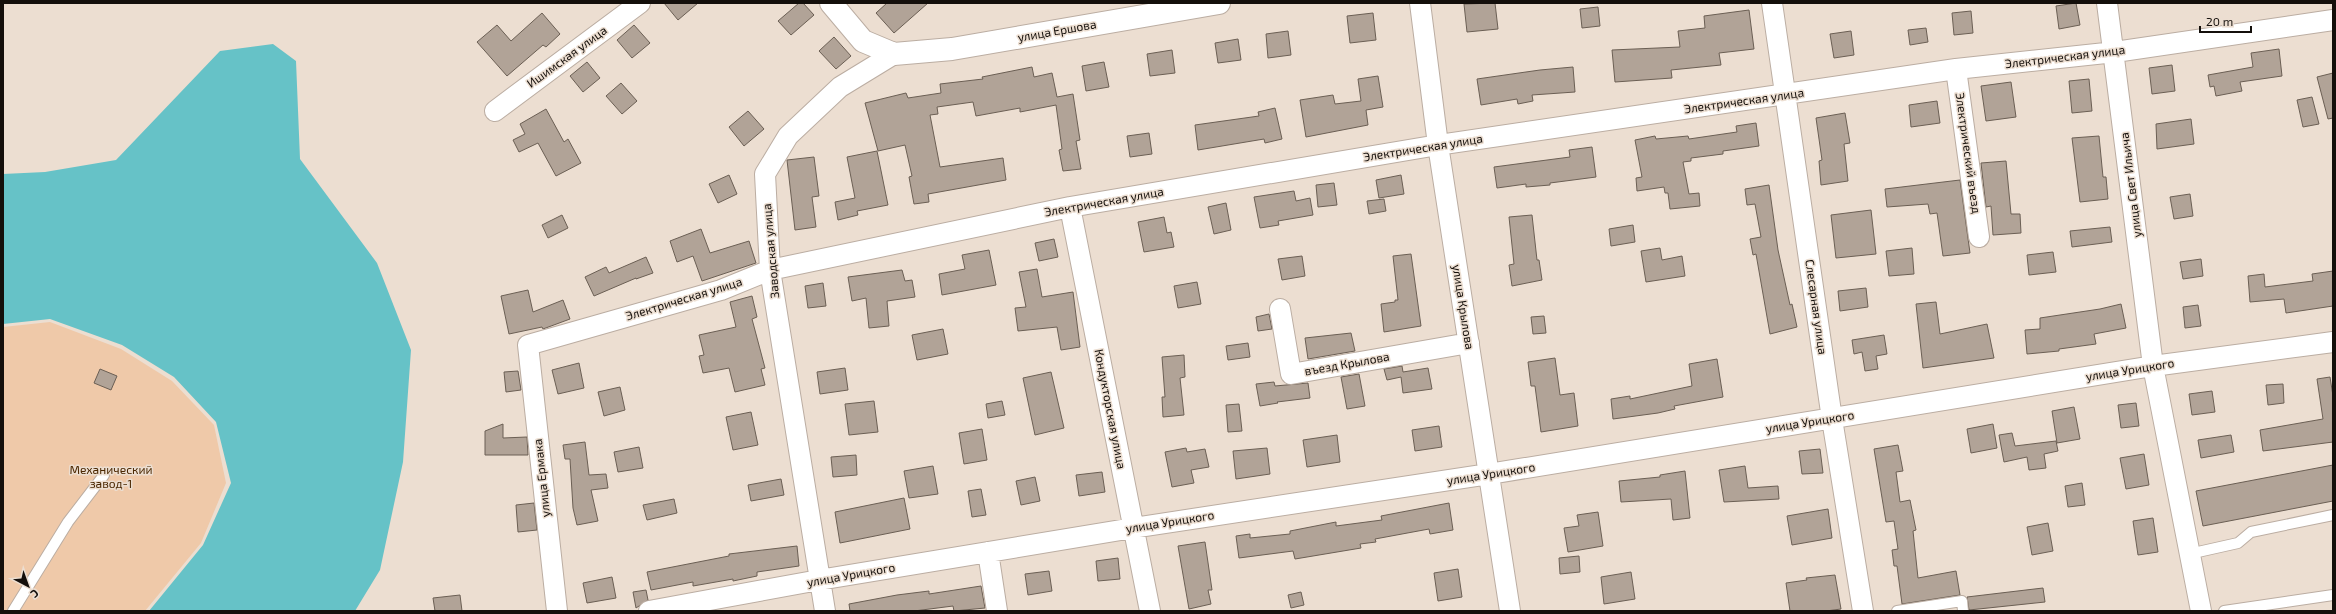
<svg xmlns="http://www.w3.org/2000/svg" width="2336" height="614" font-family="'Exo 2',sans-serif">
<style>
.green{fill:#efc9a9}
.water{fill:#66c2c7}
.building{fill:#b1a397;stroke:#6b5f54}
.lines{fill:none;stroke-linecap:round;stroke-linejoin:round}
.lane-casing{stroke:#bbada2;stroke-width:12}
.street-casing{stroke:#bbada2;stroke-width:22}
.secondary-casing{stroke:#bbada2;stroke-width:24}
.lane{stroke:#fff;stroke-width:10}
.street{stroke:#fff;stroke-width:20}
.secondary{stroke:#fff;stroke-width:22}
.labels{text-anchor:middle;stroke-width:3;stroke-linejoin:round;paint-order:stroke}
.street-label{font-size:12px;fill:#140f0b;stroke:#ecded1}
.park-label{font-size:12px;fill:#4b2802;stroke:#ecded1}
</style>
<rect width="100%" height="100%" fill="#ecded1"/>
<path class="green" d="M50 322 121 349 172 381 214 425 226 483 201 543 145 611H3V327Z"/>
<path class="water" d="M273 44 296 61 300 159 377 263 411 350 403 462 380 570 355 611H149L203 545 231 483 216 422 174 377 122 345 50 319 3 324V174L45 172 116 160 220 51Z"/>
<path class="building" d="M664 3H698L678 20Z
M799 3H803L814 15 791 35 778 21Z
M887 3H928L894 33 876 13Z
M1495 3 1498 29 1467 32 1464 4Z
M2076 3 2080 25 2059 29 2056 6Z
M1598 7 1600 26 1582 28 1580 9Z
M1749 10 1754 49 1719 53 1721 65 1671 70 1672 78 1615 82 1612 50 1680 47 1678 31 1705 28 1704 16Z
M1971 11 1973 33 1954 35 1952 13Z
M542 13 560 34 546 47 543 45 507 76 477 42 497 25 511 41Z
M1373 13 1376 40 1350 43 1347 16Z
M634 25 650 43 632 58 617 40Z
M1926 28 1928 42 1910 45 1908 30Z
M1288 31 1291 55 1268 58 1266 34Z
M1851 31 1854 55 1834 58 1830 34Z
M834 37 851 56 836 69 819 51Z
M1238 39 1241 60 1218 63 1215 43Z
M2279 49 2282 76 2240 82 2242 91 2216 96 2214 86 2210 87 2208 75 2253 67 2251 53Z
M1172 50 1175 73 1150 76 1147 54Z
M587 62 600 78 583 92 570 76Z
M1104 62 1109 87 1086 91 1082 66Z
M2172 65 2175 91 2152 94 2149 68Z
M1032 67 1034 77 1052 73 1057 97 1073 94 1080 140 1076 141 1081 169 1063 171 1059 150 1062 149 1056 105 1020 112V108L976 116 973 102 937 107 938 114 930 115 940 167 1003 158 1006 180 928 194 929 202 914 204 909 177 912 176 905 145 878 151 865 103 906 93 908 98 941 93 940 84 983 79 982 77Z
M1573 67 1575 92 1532 95 1533 101 1518 104 1517 99 1481 105 1477 79 1540 70Z
M2333 73V118L2328 119 2317 77Z
M1378 76 1383 107 1366 110 1368 125 1306 137 1300 100 1333 95 1335 104 1361 101 1358 79Z
M2089 79 2092 111 2072 113 2069 81Z
M2011 82 2016 117 1986 121 1981 86Z
M621 83 637 101 622 114 606 96Z
M2312 97 2319 124 2303 127 2297 100Z
M1937 101 1940 123 1911 127 1909 105Z
M1275 108 1282 139 1265 143 1264 139 1198 150 1195 125 1259 116 1258 112Z
M546 109 564 142 568 139 581 163 556 176 538 143 519 152 513 140 525 134 520 124Z
M748 111 764 129 744 146 729 127Z
M1845 113 1850 143 1844 144 1848 181 1821 185 1819 161 1822 160 1816 118Z
M2191 119 2194 144 2157 149 2156 124Z
M1756 123 1759 146 1723 151V154L1691 158V161L1683 162 1689 194 1699 193 1700 206 1670 209 1668 193H1665L1664 187 1637 191 1636 178 1642 177 1635 140 1655 136 1656 139 1688 136 1689 139 1737 132 1736 126Z
M1149 133 1152 154 1130 157 1127 136Z
M2099 136 2103 177H2106L2108 199 2080 202 2072 138Z
M1592 147 1596 177 1550 183V185L1526 187V184L1497 188 1494 167 1570 157 1569 150Z
M877 151 888 205 857 211 858 215 838 220 835 202 855 198 847 157Z
M814 157 819 196 812 197 816 227 795 230 787 160Z
M2006 161 2011 214H2020L2021 233 1993 235 1991 206 1986 207 1981 163Z
M729 175 737 194 718 203 709 184Z
M1401 175 1404 194 1379 198 1376 180Z
M1960 180 1970 253 1943 256 1937 213 1930 214 1928 204 1887 207 1885 189Z
M1334 183 1337 205 1318 207 1316 185Z
M1769 185 1778 250 1790 305 1792 304 1797 327 1770 334 1756 254 1753 255 1750 239 1761 237 1755 204 1747 205 1745 189Z
M1294 191 1296 201 1310 198 1313 215 1278 221 1279 225 1260 228 1254 197Z
M2190 194 2193 216 2174 219 2170 197Z
M1384 199 1386 211 1369 214 1367 201Z
M1226 203 1231 230 1214 234 1208 207Z
M1871 210 1876 254 1836 258 1831 215Z
M562 215 568 228 548 238 542 225Z
M1532 215 1537 260H1539L1542 280 1512 286 1509 265 1514 264 1509 217Z
M1164 217 1167 233 1171 232 1174 247 1144 252 1138 222Z
M1633 225 1635 242 1611 246 1609 229Z
M2110 227 2112 242 2072 247 2070 231Z
M701 229 710 253 749 241 756 263 702 281 693 256 677 262 670 241Z
M1054 239 1058 257 1039 261 1035 243Z
M1660 248 1662 260 1682 256 1685 276 1646 282 1641 251Z
M1912 248 1914 274 1889 276 1886 251Z
M989 250 996 285 942 295 939 274 965 269 962 255Z
M2053 252 2056 272 2029 275 2027 255Z
M1411 254 1421 326 1384 332 1381 304 1395 302V300H1398L1393 256Z
M1302 256 1305 276 1282 280 1278 259Z
M646 257 653 273 636 279V278L594 296 585 277 606 267 609 273Z
M2201 259 2203 276 2183 279 2180 262Z
M1037 269 1042 297 1073 292 1080 347 1061 350 1057 327 1018 331 1015 308 1026 307 1019 272Z
M902 270 905 281 912 280 915 297 887 301 889 326 869 328 866 298 852 301 848 277Z
M2333 271V306L2286 313 2284 299 2250 302 2248 276 2264 274 2265 287 2313 281 2312 274Z
M1197 282 1201 304 1178 308 1174 286Z
M823 283 826 306 808 308 805 286Z
M1866 288 1868 307 1840 311 1838 291Z
M528 290 533 312 563 300 570 319 543 329 542 327 509 334 501 296Z
M752 296 757 317 752 319 765 368 761 369 765 385 735 392 729 368 703 373 699 356 704 355 699 335 736 327 730 302Z
M1936 302 1940 334 1987 324 1994 358 1923 368 1916 304Z
M2121 304 2126 328 2094 334 2096 344 2059 349V351L2027 354 2025 330 2040 329V318L2100 309Z
M2198 305 2201 326 2185 328 2183 307Z
M1269 314 1272 329 1258 331 1256 317Z
M1544 316 1546 333 1533 334 1531 317Z
M943 329 948 354 917 360 912 335Z
M1351 333 1355 351 1308 359 1305 338Z
M1884 335 1887 354 1876 356 1878 369 1865 371 1862 352 1854 354 1852 340Z
M1248 343 1250 357 1228 360 1226 346Z
M1184 355 1185 377 1180 378 1184 415 1163 417 1162 397H1165L1162 357Z
M1555 358 1560 395 1574 393 1578 426 1541 432 1535 386H1531L1528 362Z
M1717 359 1723 397 1674 406 1675 409 1658 413 1613 419 1611 399 1630 396V399L1692 386 1689 364Z
M579 363 584 388 558 394 552 370Z
M1402 366 1403 372 1428 368 1432 389 1403 393 1401 377 1387 380 1384 369Z
M845 368 848 390 820 394 817 372Z
M100 369 117 376 111 390 94 383Z
M518 371 521 390 506 392 504 372Z
M1051 372 1064 428 1035 435 1023 378Z
M1359 374 1365 406 1347 409 1341 377Z
M2330 377 2333 396V442L2263 451 2260 430 2323 419 2317 379Z
M1274 382 1275 386 1308 383 1310 398 1277 402 1278 403 1260 406 1256 384Z
M2283 384 2284 403 2268 405 2266 385Z
M620 387 625 410 604 416 598 392Z
M2212 391 2215 412 2192 415 2189 394Z
M874 401 878 432 849 435 845 404Z
M1002 401 1005 415 988 418 986 404Z
M2136 403 2139 426 2121 428 2118 405Z
M1239 404 1242 431 1228 432 1226 405Z
M2074 407 2080 439 2057 443 2052 411Z
M751 412 758 445 733 450 726 417Z
M503 424V438L527 437 528 455H485V431Z
M1993 424 1997 448 1971 453 1967 429Z
M1439 426 1442 447 1415 451 1412 430Z
M982 429 987 460 964 464 959 433Z
M2012 433 2015 446 2056 441 2058 451 2044 454 2046 468 2029 470 2027 457 2004 462 1999 435Z
M1337 435 1340 462 1307 467 1303 440Z
M2231 435 2234 452 2201 458 2198 440Z
M585 442 589 475 606 474 608 488 591 490 598 521 577 525 573 508 570 459H565L563 445Z
M1898 445 1903 471 1896 472 1900 502 1910 500 1916 530 1913 531 1918 578 1956 571 1960 595 1902 604 1897 566H1894L1892 550 1898 549 1894 521 1886 522 1874 449Z
M639 447 643 468 618 472 614 452Z
M1186 448 1187 452 1205 449 1209 467 1191 470 1194 483 1172 487 1165 452Z
M1267 448 1270 474 1236 479 1233 451Z
M1820 449 1823 473 1802 474 1799 451Z
M2144 454 2149 485 2126 489 2120 458Z
M856 455 857 475 833 477 831 457Z
M2333 465V501L2203 526 2196 491Z
M933 466 938 494 909 498 904 471Z
M1745 466 1748 488 1778 486 1779 499 1724 502 1719 470Z
M1685 471 1690 518 1673 520 1671 499 1621 502 1619 481 1660 477V475Z
M1102 472 1105 492 1079 496 1076 475Z
M1035 477 1040 501 1021 505 1016 481Z
M781 479 784 495 751 501 748 485Z
M2082 483 2085 505 2068 507 2065 486Z
M981 489 986 515 972 517 968 491Z
M904 498 910 529 840 543 835 512Z
M674 499 677 513 647 520 643 505Z
M534 503 537 530 518 532 516 505Z
M1449 503 1453 530 1430 534 1429 529 1375 539 1376 542 1360 544 1361 548 1295 559 1293 551 1239 558 1236 536 1250 534V538L1290 534V531L1336 522V526L1382 520 1381 516Z
M1828 509 1832 538 1792 545 1787 516Z
M1598 512 1603 546 1568 552 1564 528 1579 526 1577 515Z
M2153 518 2158 552 2138 555 2133 521Z
M2048 523 2053 551 2032 555 2027 527Z
M1205 542 1212 590H1208L1211 604 1189 609 1178 546Z
M797 546 799 566 757 572V576L733 581V579L693 586V582L651 590 647 572 729 556V554Z
M1579 556 1580 572 1560 574 1559 558Z
M1118 558 1120 579 1098 581 1096 561Z
M1458 569 1462 597 1438 601 1434 573Z
M1049 571 1052 591 1028 595 1025 574Z
M1631 572 1635 599 1604 604 1601 577Z
M1835 575 1841 609 1826 611H1790L1786 583 1807 580 1806 578Z
M612 577 616 598 587 603 583 583Z
M981 586 985 608 954 611 953 606 914 611H850L849 604 897 595 929 591V594Z
M2043 588 2045 602 1969 610 1967 597Z
M646 590 648 600 636 608 633 592Z
M1301 592 1304 605 1291 608 1288 595Z
M460 595 462 611H435L433 598Z"/>
<g class="lines">
<g class="lane-casing">
<path id="lane" d="M2189 554 2238 543 2251 532 2333 515
M13 611 68 522 104 475
M1897 611 1962 601 1963 611
M2224 611 2333 595"/>
</g>
<g class="street-casing">
<path id="street" d="M1420 3 1438 145 1510 611
M1772 3 1832 419 1863 611
M2107 3 2153 366 2201 611
M1956 69 1979 237
M495 111 640 3
M1070 207 1150 611
M1280 309 1291 374 1469 343
M988 552 997 611
M557 611 528 345 721 290 770 270 1070 207 1438 145 1956 69 2115 52 2333 20
M649 611 819 580 1133 528 1489 474 2153 366 2333 342
M825 611 770 270 765 174 788 136 840 87 894 54"/>
</g>
<g class="secondary-casing">
<path id="secondary" d="M831 3 863 41 894 54 952 49 1219 3"/>
</g>
<use href="#lane" class="lane"/>
<use href="#street" class="street"/>
<use href="#secondary" class="secondary"/>
</g>
<g class="labels">
<g class="street-label">
<text transform="translate(1057 31) rotate(-10)" y="4">улица Ершова</text>
<text transform="translate(567 57) rotate(-36)" y="4">Ишимская улица</text>
<text transform="translate(2065 57) rotate(-7)" y="4">Электрическая улица</text>
<text transform="translate(1744 101) rotate(-8)" y="4">Электрическая улица</text>
<text transform="translate(1423 148) rotate(-9)" y="4">Электрическая улица</text>
<text transform="translate(1968 153) rotate(82)" y="4">Электрический въезд</text>
<text transform="translate(2131 185) rotate(-97)" y="4">улица Свет Ильича</text>
<text transform="translate(1104 202) rotate(-10)" y="4">Электрическая улица</text>
<text transform="translate(771 251) rotate(-95)" y="4">Заводская улица</text>
<text transform="translate(684 299) rotate(-17)" y="4">Электрическая улица</text>
<text transform="translate(1463 307) rotate(81)" y="4">улица Крылова</text>
<text transform="translate(1816 307) rotate(82)" y="4">Слесарная улица</text>
<text transform="translate(1347 364) rotate(-10)" y="4">въезд Крылова</text>
<text transform="translate(2130 370) rotate(-9)" y="4">улица Урицкого</text>
<text transform="translate(1110 409) rotate(79)" y="4">Кондукторская улица</text>
<text transform="translate(1810 422) rotate(-9)" y="4">улица Урицкого</text>
<text transform="translate(1491 474) rotate(-9)" y="4">улица Урицкого</text>
<text transform="translate(542 478) rotate(-96)" y="4">улица Ермака</text>
<text transform="translate(1170 522) rotate(-9)" y="4">улица Урицкого</text>
<text transform="translate(851 575) rotate(-10)" y="4">улица Урицкого</text>
</g>
<g class="park-label">
<text x="111" y="474">Механический<tspan x="111" dy="14">завод-1</tspan></text>
</g>
</g>
<rect width="2336" height="614" fill="none" stroke="#140f0b" stroke-width="8"/>
<g transform="translate(28 586) rotate(139)" stroke="#ecded1" stroke-width="3" paint-order="stroke">
<path d="M0-3L7 15L0 10L-7 15Z" fill="#140f0b"/>
<text y="-6" font-size="11" font-weight="bold" text-anchor="middle" fill="#140f0b">С</text>
</g>
<path d="M2200 26v6h51v-6" fill="none" stroke="#140f0b" stroke-width="2"/>
<text x="2206" y="26" font-size="12" fill="#140f0b" stroke="#ecded1" stroke-width="3" paint-order="stroke">20 m</text>
</svg>
